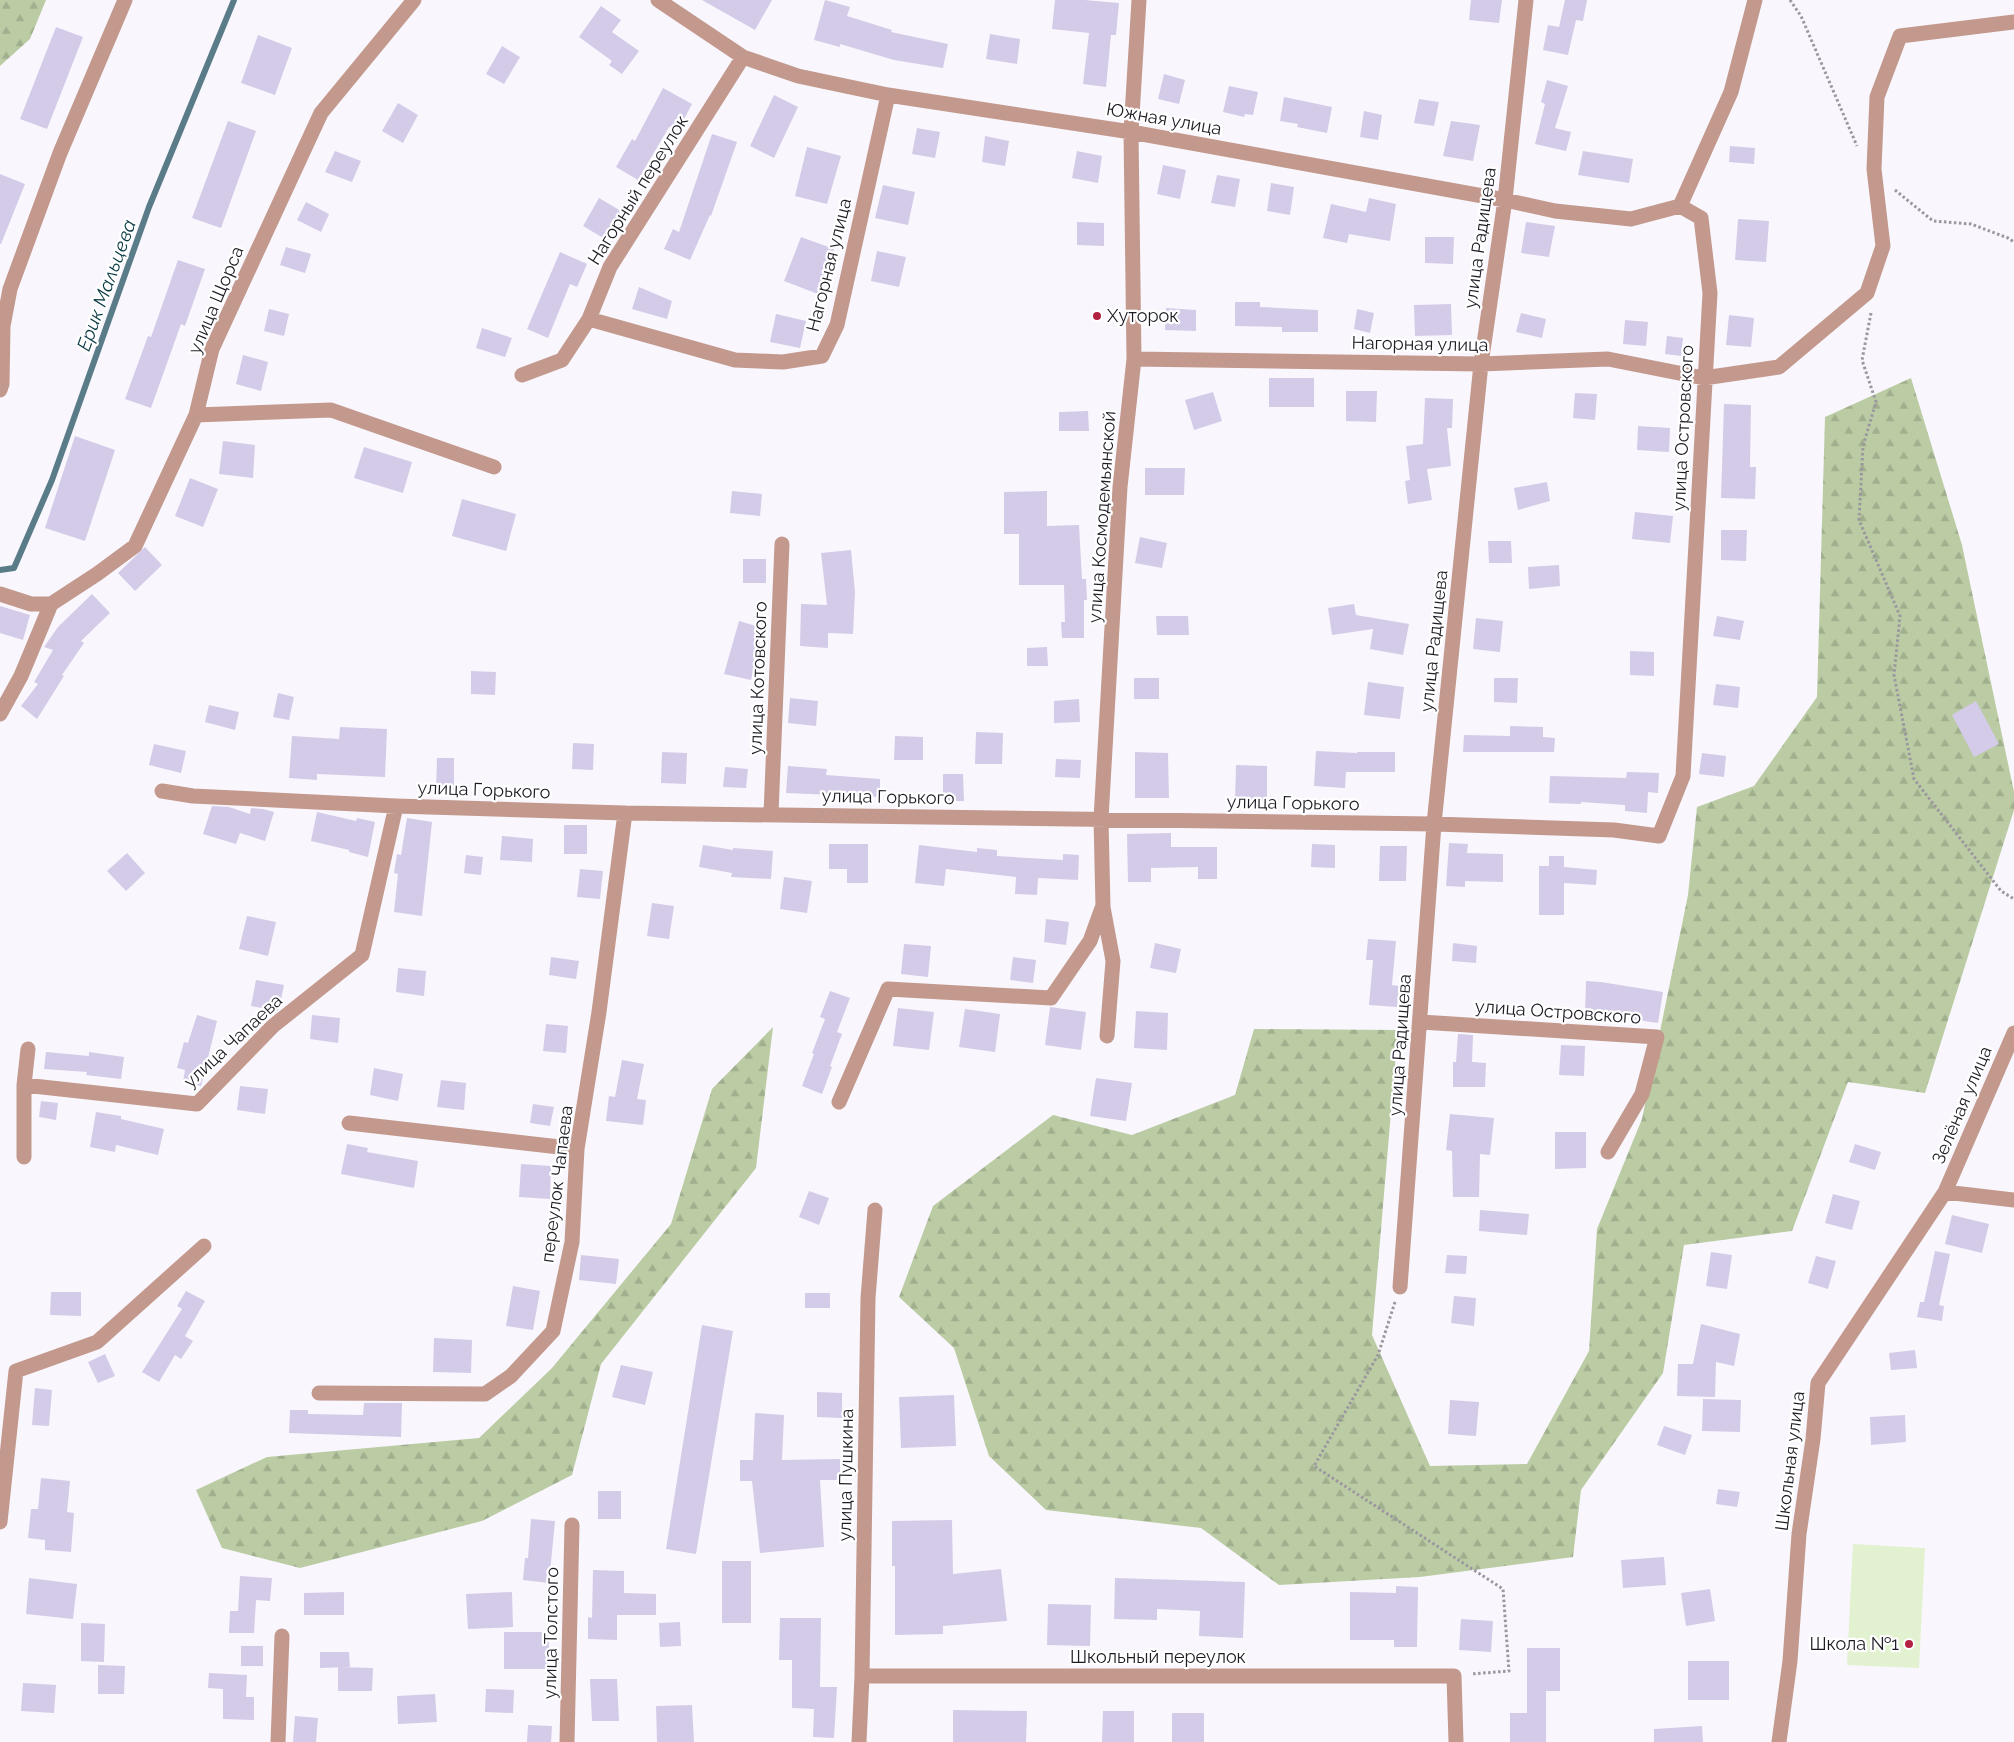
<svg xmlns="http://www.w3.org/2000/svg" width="2014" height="1742" font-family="Raleway,sans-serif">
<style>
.forest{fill:url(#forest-firs)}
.garden{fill:#e2f1cf}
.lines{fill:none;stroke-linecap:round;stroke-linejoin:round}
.stream{stroke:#5a7c89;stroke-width:6}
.building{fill:#d4cbe9}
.path{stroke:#9a979f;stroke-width:3;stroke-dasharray:2.5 2.5;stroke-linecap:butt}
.minor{stroke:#c3998e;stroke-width:15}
.poi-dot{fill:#b32142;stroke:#fff;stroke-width:2}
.labels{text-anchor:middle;stroke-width:4.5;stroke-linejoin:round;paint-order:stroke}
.street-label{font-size:18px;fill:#1e1b25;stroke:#fff}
.poi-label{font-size:18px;fill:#1e1b25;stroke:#fff;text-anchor:start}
.water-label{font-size:19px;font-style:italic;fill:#083944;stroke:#fff}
</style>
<defs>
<pattern id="forest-firs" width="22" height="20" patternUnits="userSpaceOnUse" patternTransform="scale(1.25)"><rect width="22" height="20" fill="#bbcca4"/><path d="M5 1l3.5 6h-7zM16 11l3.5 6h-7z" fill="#a0af8d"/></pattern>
</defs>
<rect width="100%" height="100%" fill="#f9f7fd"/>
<path class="forest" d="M0 0H46L30 39 0 66Z
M1911 378 1962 545 2014 792V810L1925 1093 1848 1082 1792 1231 1684 1245 1663 1373 1581 1490 1573 1557 1420 1577 1279 1585 1201 1528 1046 1510 989 1456 954 1348 899 1297 933 1206 1053 1115 1132 1135 1235 1095 1254 1029 1398 1030 1372 1335 1430 1466 1527 1464 1589 1351 1597 1229 1642 1119 1688 895 1697 807 1754 786 1817 697 1825 417Z
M773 1027 756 1168 601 1364 572 1475 482 1521 300 1568 222 1548 196 1490 267 1457 479 1438 552 1368 671 1224 712 1089Z"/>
<path class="garden" d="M1853 1544 1925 1548 1919 1668 1847 1665Z"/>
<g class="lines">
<path class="stream" d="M0 570 14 568 52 480 149 207 234 0"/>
</g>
<path class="building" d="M702 0H772L755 30Z
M825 0 850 7 847 16 892 30 891 32 948 44 943 68 894 60 840 44V47L814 40Z
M1055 0H1085L1119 3 1116 35H1111L1106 87 1083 84 1089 33 1052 29Z
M1471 0H1502L1499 23 1469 20Z
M1565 0H1587L1583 21 1576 20 1568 55 1543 50 1548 25 1559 27Z
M601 6 621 20 612 32 639 51 622 74 609 65 612 61 579 37Z
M56 27 83 37 47 129 20 119Z
M990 34 1020 39 1017 64 986 59Z
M258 35 292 48 275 95 241 83Z
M502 46 520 57 504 84 486 74Z
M1164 74 1185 80 1179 104 1158 99Z
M1547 80 1568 86 1555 128 1571 132 1566 151 1535 144 1545 104 1541 102Z
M1229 86 1258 92 1253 115 1245 114 1244 117 1223 112Z
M663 88 692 104 679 129 669 127 638 180 616 167 632 139 635 141Z
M774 95 798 107 774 158 750 146Z
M1284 97 1332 107 1327 133 1297 127 1298 124 1280 121Z
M1419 99 1439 102 1434 126 1414 123Z
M398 103 418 115 403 143 382 131Z
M1364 111 1382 115 1378 140 1360 137Z
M228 121 256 131 221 228 192 218Z
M1451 121 1480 125 1473 161 1443 156Z
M917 128 940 132 935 158 912 154Z
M712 134 737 142 711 216 710 215 690 260 664 249 673 229 679 232Z
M985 136 1009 141 1005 166 982 162Z
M1730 146 1755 148 1754 164 1729 162Z
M807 147 841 156 827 204 795 196Z
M335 151 361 161 352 182 325 172Z
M1077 151 1102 156 1098 183 1072 178Z
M1583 151 1633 159 1629 183 1578 175Z
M1163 165 1186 170 1180 199 1157 194Z
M0 174 25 184 1 244H0Z
M1217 175 1240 179 1235 207 1211 203Z
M1271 183 1294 187 1290 215 1267 211Z
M883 185 915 192 908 225 875 218Z
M599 198 621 211 605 239 583 226Z
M1369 198 1396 204 1390 241 1349 234 1347 243 1323 238 1331 204 1366 212Z
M306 202 329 214 321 232 297 220Z
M1738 219 1769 221 1766 262 1735 260Z
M1077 222 1104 223V246L1077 245Z
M1526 222 1555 226 1549 257 1521 253Z
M801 237 834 249 818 294 784 281Z
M1425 237H1454L1453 264 1425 263Z
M286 247 311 254 305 273 280 265Z
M877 251 906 257 899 287 871 281Z
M560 252 587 264 577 287 570 284 548 338 527 329Z
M178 260 205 269 185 326 181 324 151 408 125 399 148 336 151 337Z
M639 287 672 301 667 319 632 309Z
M1235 302H1260V307L1318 310V332H1282V327L1235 326Z
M1451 304 1452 335 1415 336 1414 305Z
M1166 308 1196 310V331L1165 330Z
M269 309 289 314 284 336 264 331Z
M1357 309 1374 313 1370 333 1354 329Z
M1521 313 1546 319 1542 338 1516 332Z
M776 314 806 321 800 348 770 342Z
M1729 315 1754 318 1751 347 1726 345Z
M1625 320 1648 322 1646 346 1623 344Z
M482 328 512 338 505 357 476 348Z
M1667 336 1683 338 1681 356 1665 354Z
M243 355 268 362 261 391 236 384Z
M1269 378H1314V407H1269Z
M1346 391H1377L1376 422 1346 421Z
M1213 392 1222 421 1194 430 1185 400Z
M1575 393 1597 394 1595 420 1573 418Z
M1425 398 1453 399 1452 428H1447L1451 466 1427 469 1432 500 1408 504 1405 481 1410 480 1406 446 1423 444Z
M1724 404 1751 405 1750 467H1756L1755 499 1721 498Z
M1088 411 1089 431H1059V412Z
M1638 426 1670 428 1669 452 1637 450Z
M75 436 115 450 85 541 45 528Z
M223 441 255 445 253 478 219 474Z
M364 447 412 462 403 493 354 478Z
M1145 468H1185L1184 495H1145Z
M190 478 218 489 203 527 175 516Z
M1547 482 1550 501 1518 510 1514 488Z
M732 491 762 494 760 516 730 513Z
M1047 491V526L1079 525 1082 579H1086L1087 600H1084V638H1062L1061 622H1065L1064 585H1019V534H1004V492Z
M462 499 516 514 506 551 452 536Z
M1635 512 1673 516 1670 543 1632 539Z
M1721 530H1747L1746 561 1721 560Z
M1140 537 1167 543 1162 568 1135 563Z
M1488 541H1511L1512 563H1489Z
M145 547 162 565 135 591 118 573Z
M851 550 855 592 853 634 828 633V648L800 646 801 604 827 605 821 553Z
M743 559H766V583H743Z
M1559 565 1560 586 1529 589 1528 567Z
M92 594 110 613 81 641 84 643 62 675 64 676 37 719 21 706 38 684 34 682 53 650 44 647 58 627Z
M1354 604 1356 615 1409 624 1403 655 1370 649 1373 629 1332 635 1328 608Z
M0 606 30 615 23 640 0 633Z
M1156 616H1188L1189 635H1157Z
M1717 616 1744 621 1740 640 1713 636Z
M1476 618 1503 621 1500 652 1473 649Z
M739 621 763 628 751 680 724 674Z
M1047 647 1048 666H1027V648Z
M1630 651 1654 652V676L1630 675Z
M471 671 496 672 495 695 471 694Z
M1134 678H1159V699H1134Z
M1494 678H1518L1517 703 1494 702Z
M1368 682 1404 687 1400 719 1364 715Z
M1716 684 1740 687 1738 708 1713 705Z
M278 693 294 697 289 720 273 717Z
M790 698 818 701 816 726 788 723Z
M1079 699 1080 722 1054 723V701Z
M1976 701 1999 744 1974 757 1952 715Z
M209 705 239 712 235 730 205 722Z
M1510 726 1543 727V737L1555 738 1554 752H1463L1464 735 1510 736Z
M340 727 387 729 385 777 317 774V780L289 778 292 736 339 739Z
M976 732 1003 733 1002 764H975Z
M895 736 923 737V760H894Z
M573 743 594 744 593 770 572 769Z
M154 744 186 751 181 773 149 765Z
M1316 751 1357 753V752H1395V772H1346L1345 788 1314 786Z
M662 752 687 753 686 784 661 783Z
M1135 752 1168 753 1169 798H1135Z
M1702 753 1726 756 1724 777 1699 774Z
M437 758H454V790H436Z
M1056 759 1081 760 1080 778 1055 777Z
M1236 765 1267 766V802L1235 801Z
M788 766 827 769 826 775 880 779V797L786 793Z
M725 767 748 769 746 788 723 787Z
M1627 772 1659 773 1658 793 1648 792 1647 813 1625 811V805L1581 802V804L1549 803 1550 776 1626 778Z
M943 774H963L964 801H943Z
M212 806 229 807 250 814 251 808 263 809 274 812 265 841 240 833 236 844 203 834Z
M317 812 356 821 357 818 375 822 368 857 349 852V850L311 841Z
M407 818 432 822 422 916 394 912 398 874 394 873 397 854 401 855Z
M564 825H587V854H564Z
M1171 833V847H1217V879H1198V867L1151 868V882H1128L1127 834Z
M502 836 533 839 532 862 500 860Z
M1449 843 1468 844 1467 853 1503 854V882L1465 881V887L1446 886Z
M829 844H868V883H847V869H829Z
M1312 844 1335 845V868L1311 867Z
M703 845 733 850V848L773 851 771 879 731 877 732 873 699 867Z
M919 845 977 852V848L997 850V856L1063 860V854L1079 855 1078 880 1038 878 1037 895 1015 894 1016 877 946 869 944 886 915 883Z
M1380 846H1407L1406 881H1379Z
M127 853 145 873 126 891 107 871Z
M466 855 483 857 481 875 464 873Z
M1549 856H1564V867L1597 870 1596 885 1564 883V915H1539V866H1549Z
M580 869 603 871 600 899 577 897Z
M784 877 812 881 807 913 780 909Z
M652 903 674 906 669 939 647 936Z
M247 916 276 922 268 956 239 949Z
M1046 919 1069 922 1066 945 1044 942Z
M1368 939 1396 941 1392 985 1399 986 1397 1007 1369 1005 1373 960H1366Z
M1155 943 1181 949 1176 973 1150 968Z
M1453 943 1477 946 1476 963 1452 961Z
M904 944 931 946 928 977 901 974Z
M551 957 579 961 576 979 549 975Z
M1013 957 1036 960 1033 983 1010 980Z
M398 968 426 971 424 996 396 992Z
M256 980 284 985 279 1009 277 1011 251 1006Z
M1586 981 1601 982 1663 992 1658 1023 1630 1019 1631 1015 1585 1014Z
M830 991 850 998 837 1032 842 1034 830 1066 832 1067 822 1094 802 1086 814 1054 812 1053 825 1019 820 1017Z
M1050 1007 1086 1012 1081 1050 1045 1045Z
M898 1008 934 1012 929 1050 893 1046Z
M965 1009 1000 1014 995 1052 959 1047Z
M1136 1011 1168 1013 1167 1050 1134 1048Z
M197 1015 217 1021 201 1086 183 1082 185 1070 177 1068 184 1042 188 1043Z
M312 1015 340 1018 338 1043 310 1039Z
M546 1024 568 1026 566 1053 543 1051Z
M1458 1034 1473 1035 1472 1062 1486 1063 1485 1087H1453V1062H1456Z
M1561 1045 1585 1046 1584 1076 1559 1075Z
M46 1052 89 1056V1052L124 1057 121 1079 86 1075 87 1072 44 1069Z
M622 1060 644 1064 637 1099 646 1100 643 1125 606 1121 609 1096 615 1097Z
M374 1068 403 1074 398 1101 370 1095Z
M1096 1078 1132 1083 1126 1121 1090 1116Z
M441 1080 466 1083 464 1110 437 1107Z
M240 1086 268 1089 265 1114 237 1110Z
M41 1101 58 1103 56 1120 39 1117Z
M533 1104 554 1107 550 1126 530 1123Z
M96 1112 121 1116V1119L164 1129 158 1155 116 1145 115 1152 90 1147Z
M1450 1114 1494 1118 1490 1155 1480 1154 1479 1197H1453L1452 1151 1446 1150Z
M1555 1132H1586V1168L1555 1169Z
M347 1144 368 1148 367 1152 418 1161 414 1188 341 1174Z
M1855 1144 1881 1152 1875 1170 1849 1162Z
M521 1164 551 1166 550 1199 519 1197Z
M809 1191 829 1198 819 1225 799 1217Z
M1833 1194 1860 1201 1852 1230 1825 1223Z
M1480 1210 1529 1214 1527 1235 1479 1231Z
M1952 1215 1989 1224 1982 1253 1945 1244Z
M1935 1251 1950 1254 1939 1305 1944 1306 1942 1321 1917 1317 1920 1302H1924Z
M1711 1252 1732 1255 1727 1289 1706 1286Z
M581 1255 619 1259 616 1284 579 1280Z
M1447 1255 1467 1256 1466 1274 1445 1273Z
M1816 1256 1836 1261 1828 1289 1808 1283Z
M513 1286 540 1291 533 1330 506 1326Z
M186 1291 205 1301 185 1336 193 1341 181 1359 175 1355 159 1382 142 1372 182 1309 177 1306Z
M51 1292H81V1316L50 1315Z
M805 1293H830V1308H805Z
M1454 1296 1476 1298 1474 1326 1451 1323Z
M1701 1324 1740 1334 1734 1366 1716 1362 1715 1397 1677 1396 1678 1364H1693Z
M702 1325 733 1331 696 1554 666 1549Z
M434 1338 472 1340 471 1373 433 1372Z
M1915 1350 1917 1368 1891 1370 1889 1353Z
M105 1354 115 1376 98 1383 88 1362Z
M621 1365 653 1372 645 1405 612 1397Z
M35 1388 52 1390 49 1426 32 1425Z
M817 1392 842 1393V1418L817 1417Z
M954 1395 956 1446 901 1448 899 1397Z
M1703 1399 1741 1400 1740 1432 1702 1431Z
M1450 1400 1479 1402 1476 1436 1448 1434Z
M364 1403H402L401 1437 289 1433 290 1410H308V1414L363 1415Z
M755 1413 784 1415 782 1460 840 1459V1480H820L824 1547 760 1553 752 1481H740V1460H753Z
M1905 1415 1906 1442 1871 1445 1870 1417Z
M1664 1426 1692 1435 1685 1455 1657 1445Z
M41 1478 70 1481 67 1512 74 1513 71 1552 45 1550V1540L28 1538 31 1509H38Z
M1718 1489 1740 1492 1737 1507 1716 1504Z
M598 1491H621V1519H598Z
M531 1519 555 1521 549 1583 523 1580 525 1558H528Z
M952 1520 953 1574 1001 1569 1007 1621 943 1626V1634L895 1635V1566H892V1521Z
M1664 1557 1666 1585 1623 1588 1621 1560Z
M722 1561H751V1623H722Z
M593 1570 624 1571V1593L656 1594V1615H617V1640L588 1639V1617L592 1618Z
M240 1576 272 1578 270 1601 256 1600 254 1633H229L230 1611H238Z
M29 1578 77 1584 73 1619 26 1614Z
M1115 1578 1245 1582 1243 1638 1199 1636 1200 1611 1157 1609V1620L1114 1619Z
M1396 1586 1418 1587 1417 1647H1394V1640H1350V1592L1396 1593Z
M1710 1589 1715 1621 1686 1626 1681 1593Z
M344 1592V1615H304V1593Z
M512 1592 513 1627 468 1629 466 1594Z
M1048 1604 1091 1605 1090 1646 1047 1645Z
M780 1618H821L820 1687H837L834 1738 813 1737 814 1709 792 1708V1660H779Z
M1461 1619 1493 1621 1491 1652 1459 1650Z
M680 1622 681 1646 660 1647 659 1623Z
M81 1623 105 1624 104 1662 81 1661Z
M504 1632H549V1669H504Z
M241 1646H263V1666H241Z
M1527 1648H1560V1691H1546V1742H1510V1713H1527Z
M320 1652H349L350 1667 320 1668Z
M1688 1661H1729V1700H1688Z
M98 1665 125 1666 124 1694H98Z
M338 1667 373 1668 372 1691H338Z
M209 1673 247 1675 246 1697H254V1720L223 1719V1689L208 1688Z
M590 1679H617L619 1721H592Z
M23 1683 56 1685 54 1713 21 1711Z
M486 1689 514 1690 513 1713 485 1712Z
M435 1694 437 1722 398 1724 397 1696Z
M692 1705 694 1742H657L656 1706Z
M953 1710 1027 1711 1026 1742H953Z
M1103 1711H1134V1742H1102Z
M1172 1713H1204V1742H1172Z
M295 1716 318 1718 316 1742H293Z
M528 1725 552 1726 551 1742H527Z
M1702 1726 1703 1742H1654V1729Z"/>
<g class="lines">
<path class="path" d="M1790 0 1801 16 1857 146
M1895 190 1933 221 1971 224 2008 238 2014 242
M1871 313 1862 360 1876 402 1863 446 1859 520 1900 616 1894 675 1914 779 2001 891 2014 899
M1395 1302 1378 1355 1314 1466 1503 1589 1509 1671 1471 1674"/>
<path class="minor" d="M658 0 743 57 798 76 888 95 1131 132 1505 200 1555 211 1631 219 1680 206
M1680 206 1731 92 1755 0
M589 319 735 360 783 362 822 356 837 325 888 95
M1134 359 1481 364 1608 359 1704 378 1779 367 1867 293 1883 246 1874 169 1877 97 1900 36 2014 22
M522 375 562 360 589 319 610 267 743 57
M0 390 2 384 3 326 10 289 60 153 125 0
M196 415 331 410 494 467
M0 594 31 604H51L97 574 135 546 196 415 212 349 321 113 414 0
M0 714 21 676 51 604
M162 791 193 796 396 806 625 813 1434 824 1614 830 1659 836 1683 776 1710 293 1701 218 1680 206
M771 814 782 544
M1421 1022 1657 1037 1642 1094 1608 1152
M1107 1036 1113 961 1103 907 1101 819 1120 487 1134 359 1131 132 1139 0
M24 1085 197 1104 273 1026 362 955 396 806
M839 1102 888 989 1051 998 1090 941 1102 908
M349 1123 577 1149
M24 1157V1085L28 1049
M1945 1192 2014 1200
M1400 1287 1434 824 1481 364 1505 200 1526 0
M319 1393 485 1394 511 1376 553 1331 572 1242 577 1149 599 1012 625 813
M0 1522 16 1371 97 1342 204 1246
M862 1676H1454L1456 1742
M278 1742 282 1636
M567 1742 572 1525
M859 1742 862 1676 868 1298 875 1210
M1779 1742 1790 1661 1799 1534 1813 1439 1818 1383 1945 1192 2014 1033"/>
</g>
<g class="poi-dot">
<circle cx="1097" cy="316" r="5"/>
<circle cx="1909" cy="1644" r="5"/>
</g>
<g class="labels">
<g class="street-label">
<text transform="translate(1164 119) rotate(10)" y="6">Южная улица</text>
<text transform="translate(638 190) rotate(-58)" y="6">Нагорный переулок</text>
<text transform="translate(1480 238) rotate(-82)" y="6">улица Радищева</text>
<text transform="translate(829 265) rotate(-76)" y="6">Нагорная улица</text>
<text transform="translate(216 300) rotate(-67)" y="6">улица Щорса</text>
<text transform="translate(1420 344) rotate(1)" y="6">Нагорная улица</text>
<text transform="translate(1683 428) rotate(-87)" y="6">улица Островского</text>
<text transform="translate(1102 517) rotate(-86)" y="6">улица Космодемьянской</text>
<text transform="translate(1434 641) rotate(-84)" y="6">улица Радищева</text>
<text transform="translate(758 678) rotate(-88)" y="6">улица Котовского</text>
<text transform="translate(484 790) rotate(2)" y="6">улица Горького</text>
<text transform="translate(888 797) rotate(1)" y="6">улица Горького</text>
<text transform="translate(1293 803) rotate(1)" y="6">улица Горького</text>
<text transform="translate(1558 1012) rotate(4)" y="6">улица Островского</text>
<text transform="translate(233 1041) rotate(-43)" y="6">улица Чапаева</text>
<text transform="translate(1400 1045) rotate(-86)" y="6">улица Радищева</text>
<text transform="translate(1962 1105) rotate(-67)" y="6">Зелёная улица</text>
<text transform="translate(557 1184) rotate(-83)" y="6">переулок Чапаева</text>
<text transform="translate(1790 1461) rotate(-83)" y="6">Школьная улица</text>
<text transform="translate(846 1475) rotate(-89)" y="6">улица Пушкина</text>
<text transform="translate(551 1633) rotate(-89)" y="6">улица Толстого</text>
<text x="1158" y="1663">Школьный переулок</text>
</g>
<g class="poi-label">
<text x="1107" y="322">Хуторок</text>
<text x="1899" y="1650" text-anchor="end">Школа №1</text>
</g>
<g class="water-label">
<text transform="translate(106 285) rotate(-70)" y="7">Ерик Мальцева</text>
</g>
</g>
</svg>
